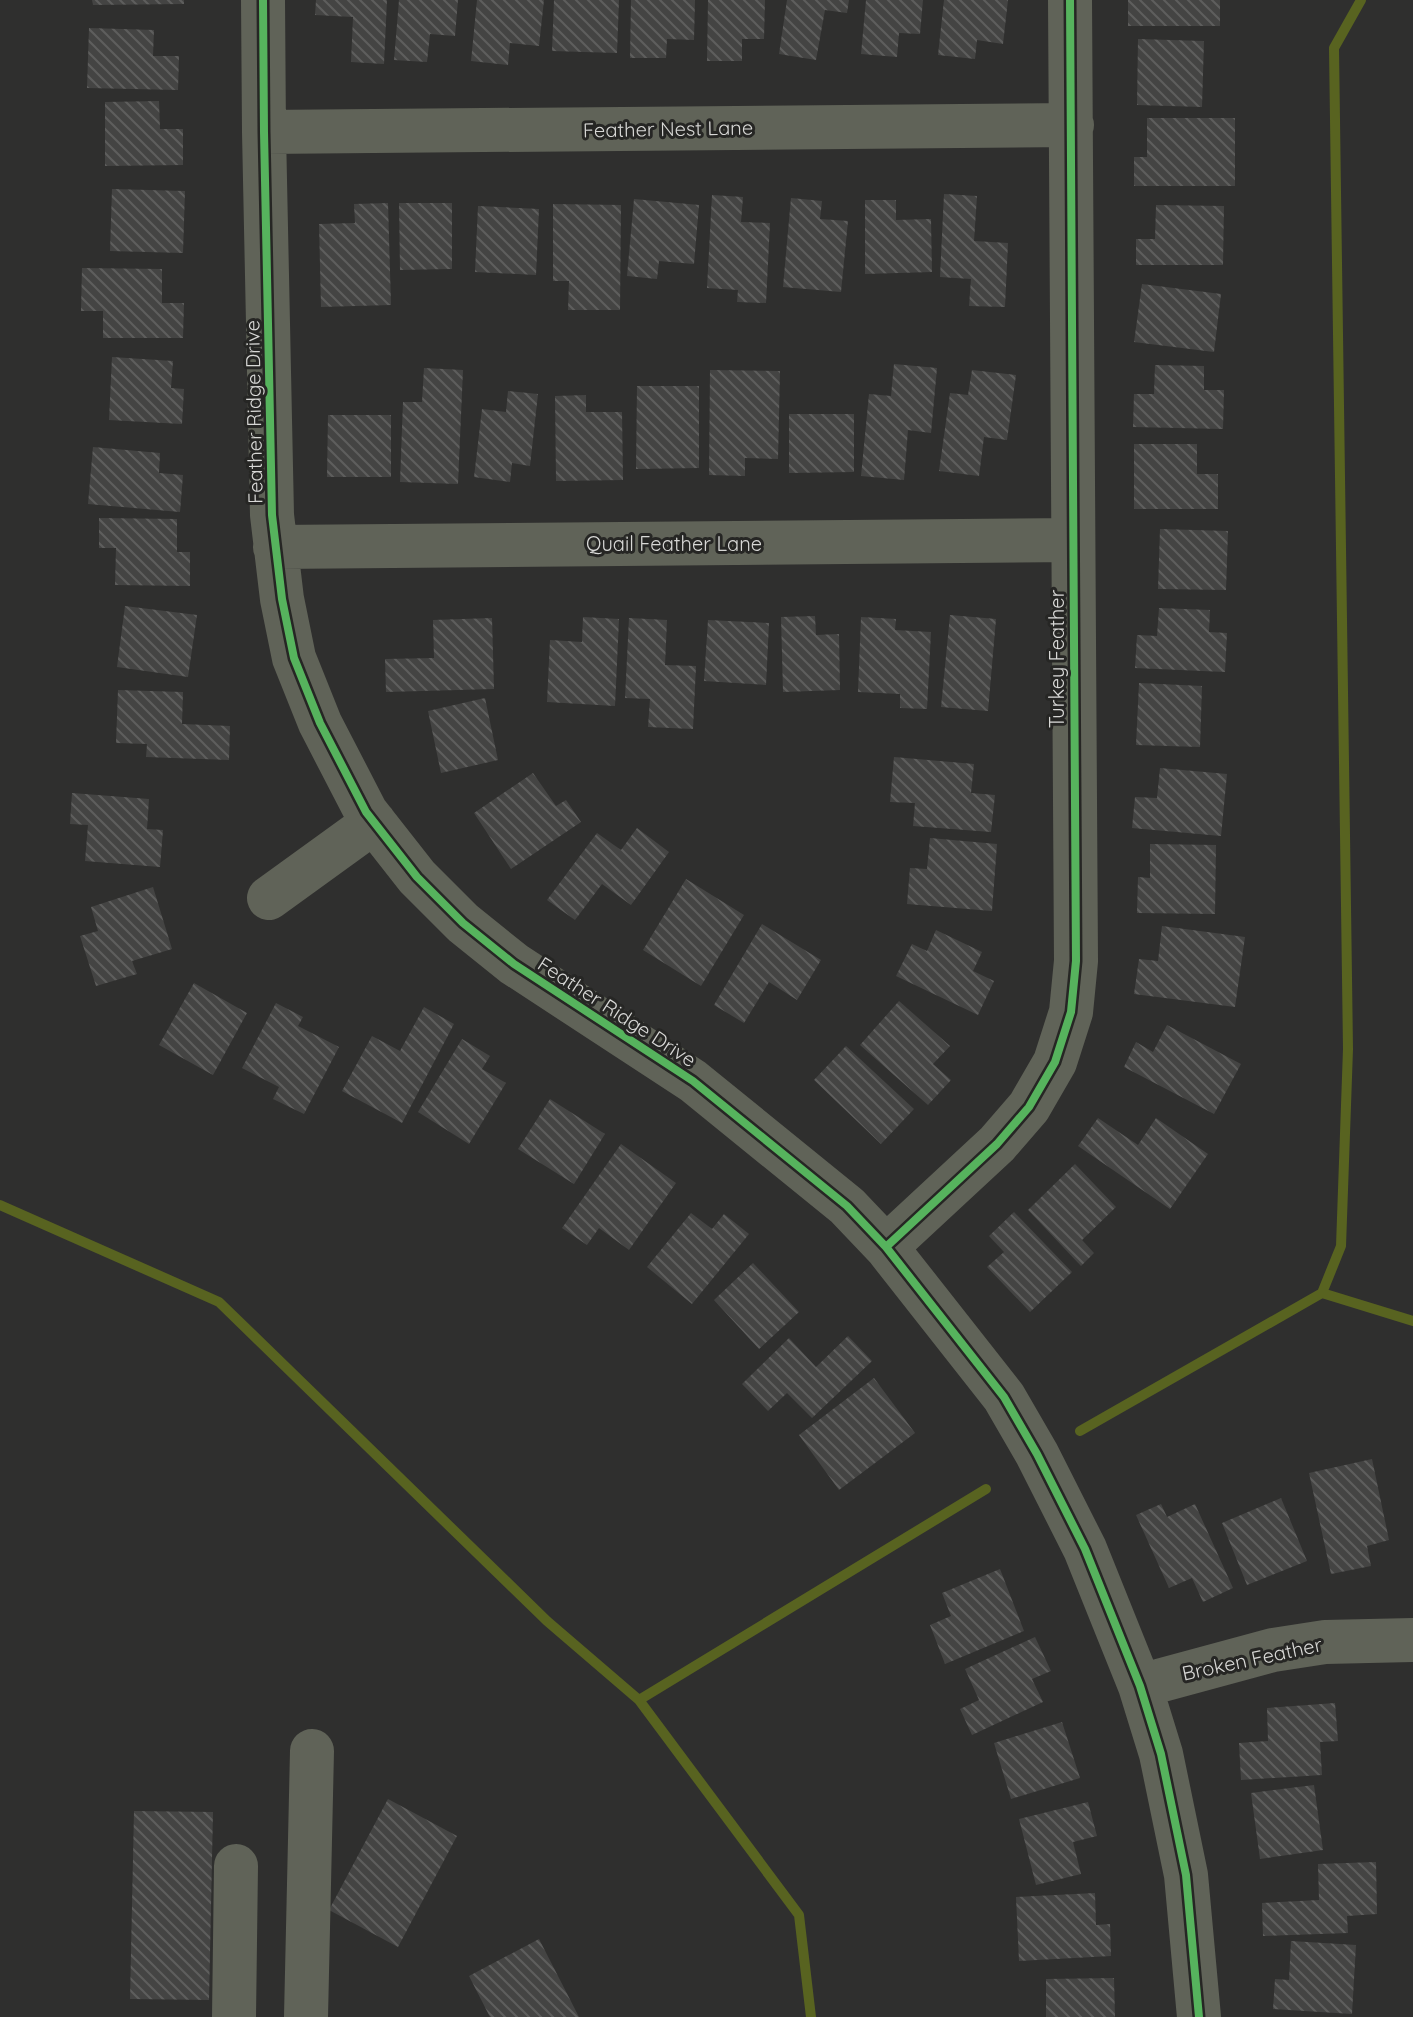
<svg xmlns="http://www.w3.org/2000/svg" width="1413" height="2017" font-family="Quicksand,sans-serif">
<style>
.lines{fill:none;stroke-linecap:round;stroke-linejoin:round}
.stream{stroke:#586320;stroke-width:10}
.building{fill:url(#building-back-hatch)}
.minor{stroke:#606358;stroke-width:44}
.cycleway-casing{stroke:#262624;stroke-width:13}
.cycleway{stroke:#56b35d;stroke-width:8}
.labels{text-anchor:middle;stroke-width:6;stroke-linejoin:round;paint-order:stroke}
.street-label{font-size:20px;fill:#d8d8d6;stroke:#262624}
</style>
<defs>
<pattern id="building-back-hatch" width="6" height="6" patternUnits="userSpaceOnUse" patternTransform="scale(2)"><rect width="6" height="6" fill="#444443"/><path d="M-1 5l2 2M0 0l6 6M5-1l2 2" fill="none" stroke="#5e5e5d"/></pattern>
</defs>
<rect width="100%" height="100%" fill="#2f2f2e"/>
<g class="lines">
<path class="stream" d="M0 1205 219 1302 547 1621 639 1700 799 1915 811 2017
M1322 1293 1413 1321
M1080 1431 1322 1293 1341 1246 1348 1049 1334 48 1361 0
M639 1700 986 1489"/>
</g>
<path class="building" d="M92 0H184V4L93 5Z
M316 0H387L384 64 351 62 353 17 315 15Z
M399 0H458L455 36 430 34 427 62 394 60Z
M477 0H544L539 46 510 43 508 65 471 61Z
M554 0H619L617 53 552 51Z
M631 0H695L694 40 667 39 666 58H630Z
M708 0H765L764 39H742V61H707Z
M787 0H849L847 13 825 10 816 60 779 54Z
M866 0H923L920 34 899 33 897 57 861 54Z
M944 0H1008L1003 44 977 40 975 59 938 55Z
M1128 0H1220V26H1128Z
M89 28 154 30 153 56H179L178 90 87 88Z
M1138 39 1204 41 1202 107 1137 105Z
M159 101 160 129H183V165L105 166V102Z
M1147 118H1235V186H1134V157H1147Z
M112 189 185 191 183 253 110 251Z
M944 194 977 196 974 241 1008 243 1005 307 969 306 971 279 940 277Z
M712 195 743 197 741 222 770 223 766 303 737 302 738 290 707 288Z
M791 198 822 201 820 219 848 221 841 292 783 287Z
M634 199 699 205 694 264 659 261 657 279 627 276Z
M865 200H896V220L931 219 932 272 865 274Z
M388 203 391 305 321 307 319 224 355 223 354 204Z
M399 203H452V269L400 270Z
M553 204 621 205 620 310H568L569 281H553Z
M1156 205 1224 206 1223 265H1136V239H1155Z
M478 206 539 209 536 275 475 272Z
M82 268 162 269V303H184L183 338H103V311H81Z
M1142 284 1221 294 1214 352 1134 342Z
M112 357 173 361 171 388 184 389 182 424 109 420Z
M894 364 937 368 931 433 908 430 904 480 861 476 869 394 891 396Z
M1155 365 1204 366V390H1224L1223 429 1133 427 1134 394H1154Z
M424 368 463 370 458 484 400 482 403 402H422Z
M710 370 780 371 778 459 745 458V476L709 475Z
M972 370 1016 375 1007 440 984 437 979 476 939 471 950 393 968 395Z
M637 386H699V468L636 469Z
M508 391 538 394 530 466 512 463 510 482 474 477 482 409 506 412Z
M586 395V412H622L623 480 556 481 555 396Z
M789 414H854V472L789 473Z
M328 415H391V477H327Z
M1134 444H1197V474H1218V509H1134Z
M93 447 160 453 159 473 183 475 180 512 88 504Z
M99 518 177 519V552H190V586L115 585 116 548H99Z
M1160 529 1228 531 1226 590 1158 589Z
M125 606 197 615 188 677 117 667Z
M1159 608 1210 610 1209 632 1227 633 1225 672 1135 668 1137 635 1157 636Z
M950 615 996 619 988 711 941 707Z
M815 616 816 635 839 634 840 690 783 692 781 617Z
M583 617 619 619 615 706 547 702 550 640 582 642Z
M861 617 896 619 895 630 931 632 927 709 900 708V694L858 692Z
M492 618 494 689 386 692 385 659 434 658 433 620Z
M629 618 667 620 665 665 696 666 693 729 648 727 650 699 625 698Z
M708 620 769 623 766 685 704 681Z
M1139 683 1202 686 1200 747 1136 745Z
M118 690 183 692 182 724 230 726 229 760 146 757 147 744 116 743Z
M485 698 498 760 441 773 428 711Z
M894 757 974 764 971 793 995 795 991 832 913 826 915 803 890 802Z
M1160 768 1227 774 1221 836 1132 828 1135 797 1157 798Z
M533 773 556 806 566 800 581 822 511 869 474 813Z
M72 793 149 799 147 829 163 830 160 867 85 861 88 825 70 824Z
M637 828 669 852 631 905 602 884 575 920 547 900 597 833 621 850Z
M930 838 997 844 992 911 907 904 910 868 927 869Z
M1150 844 1216 845 1215 914 1137 913 1138 877 1150 878Z
M686 879 744 915 701 986 643 950Z
M153 887 172 949 132 961 137 974 96 986 80 936 98 931 91 907Z
M762 924 821 960 797 1000 769 982 744 1023 714 1005Z
M1162 926 1245 937 1235 1007 1134 994 1139 959 1158 961Z
M936 930 982 952 973 971 994 981 978 1015 896 976 912 944 927 951Z
M194 983 247 1013 213 1075 159 1045Z
M899 1001 950 1046 933 1064 951 1080 928 1105 860 1045Z
M276 1003 303 1017 298 1026 339 1047 304 1114 273 1099 279 1087 242 1068Z
M424 1007 454 1024 402 1123 342 1091 372 1036 400 1051Z
M1167 1025 1241 1064 1214 1114 1124 1067 1136 1042 1153 1052Z
M462 1039 490 1056 482 1069 506 1083 469 1144 418 1112Z
M846 1046 914 1109 881 1144 814 1080Z
M550 1099 605 1134 574 1184 518 1149Z
M1098 1118 1138 1145 1156 1118 1208 1154 1170 1209 1078 1146Z
M621 1144 676 1183 629 1250 599 1228 587 1245 562 1228Z
M1075 1164 1116 1207 1082 1240 1094 1253 1081 1266 1028 1210Z
M1014 1212 1072 1272 1030 1312 987 1267 1004 1252 989 1236Z
M691 1213 712 1229 724 1214 749 1234 692 1304 647 1267Z
M753 1263 799 1312 759 1349 714 1300Z
M848 1336 872 1361 812 1418 787 1393 768 1411 742 1384 789 1338 816 1367Z
M874 1378 915 1433 839 1490 799 1435Z
M1372 1459 1389 1540 1367 1546 1371 1566 1331 1574 1309 1473Z
M1281 1498 1307 1561 1247 1585 1222 1523Z
M1161 1504 1167 1517 1195 1504 1233 1588 1203 1602 1192 1578 1169 1588 1136 1515Z
M1000 1569 1024 1631 945 1664 930 1625 951 1616 942 1593Z
M1035 1637 1051 1671 1032 1679 1043 1702 972 1735 960 1709 979 1700 965 1669Z
M1335 1703 1338 1741 1320 1742 1322 1775 1241 1780 1239 1743 1268 1741 1267 1708Z
M1062 1722 1080 1778 1011 1799 994 1743Z
M1314 1785 1323 1850 1260 1859 1251 1793Z
M388 1799 457 1836 398 1947 329 1910Z
M1088 1802 1097 1836 1073 1842 1081 1874 1036 1885 1019 1819Z
M134 1811 213 1812 209 2000 130 1999Z
M1376 1862 1377 1914 1347 1916 1348 1933 1263 1936 1262 1903 1319 1900 1318 1864Z
M1095 1893 1096 1925 1110 1924 1111 1956 1019 1961 1016 1897Z
M539 1939 579 2017H490L469 1976Z
M1291 1941 1356 1945 1352 2014 1273 2009 1275 1979 1289 1980Z
M1114 1978 1115 2017H1046V1979Z"/>
<g class="lines">
<path class="minor" d="M263 0 264 132 272 515 282 599 294 658 320 723 366 812 417 877 463 923 514 964 693 1081 847 1206 886 1247 1004 1397 1037 1454 1085 1549 1140 1686 1161 1754 1186 1875 1199 2017
M264 132 1072 125
M275 547 1073 540
M269 898 374 822
M886 1247 997 1144 1029 1107 1055 1062 1071 1012 1076 961 1070 0
M1140 1686 1273 1650 1325 1642 1413 1640
M234 2017 236 1866
M306 2017 312 1751"/>
<g class="cycleway-casing">
<path id="cycleway" d="M263 0 264 132 272 515 282 599 294 658 320 723 366 812 417 877 463 923 514 964 693 1081 847 1206 886 1247 1004 1397 1037 1454 1085 1549 1140 1686 1161 1754 1186 1875 1199 2017
M886 1247 997 1144 1029 1107 1055 1062 1071 1012 1076 961 1070 0"/>
</g>
<use href="#cycleway" class="cycleway"/>
</g>
<g class="labels">
<g class="street-label">
<text transform="translate(668 129) rotate(-1)" y="7">Feather Nest Lane</text>
<text transform="translate(254 412) rotate(-91)" y="7">Feather Ridge Drive</text>
<text x="674" y="551">Quail Feather Lane</text>
<text transform="translate(1057 659) rotate(-90)" y="7">Turkey Feather</text>
<text transform="translate(617 1012) rotate(33)" y="7">Feather Ridge Drive</text>
<text transform="translate(1252 1659) rotate(-12)" y="7">Broken Feather</text>
</g>
</g>
</svg>
